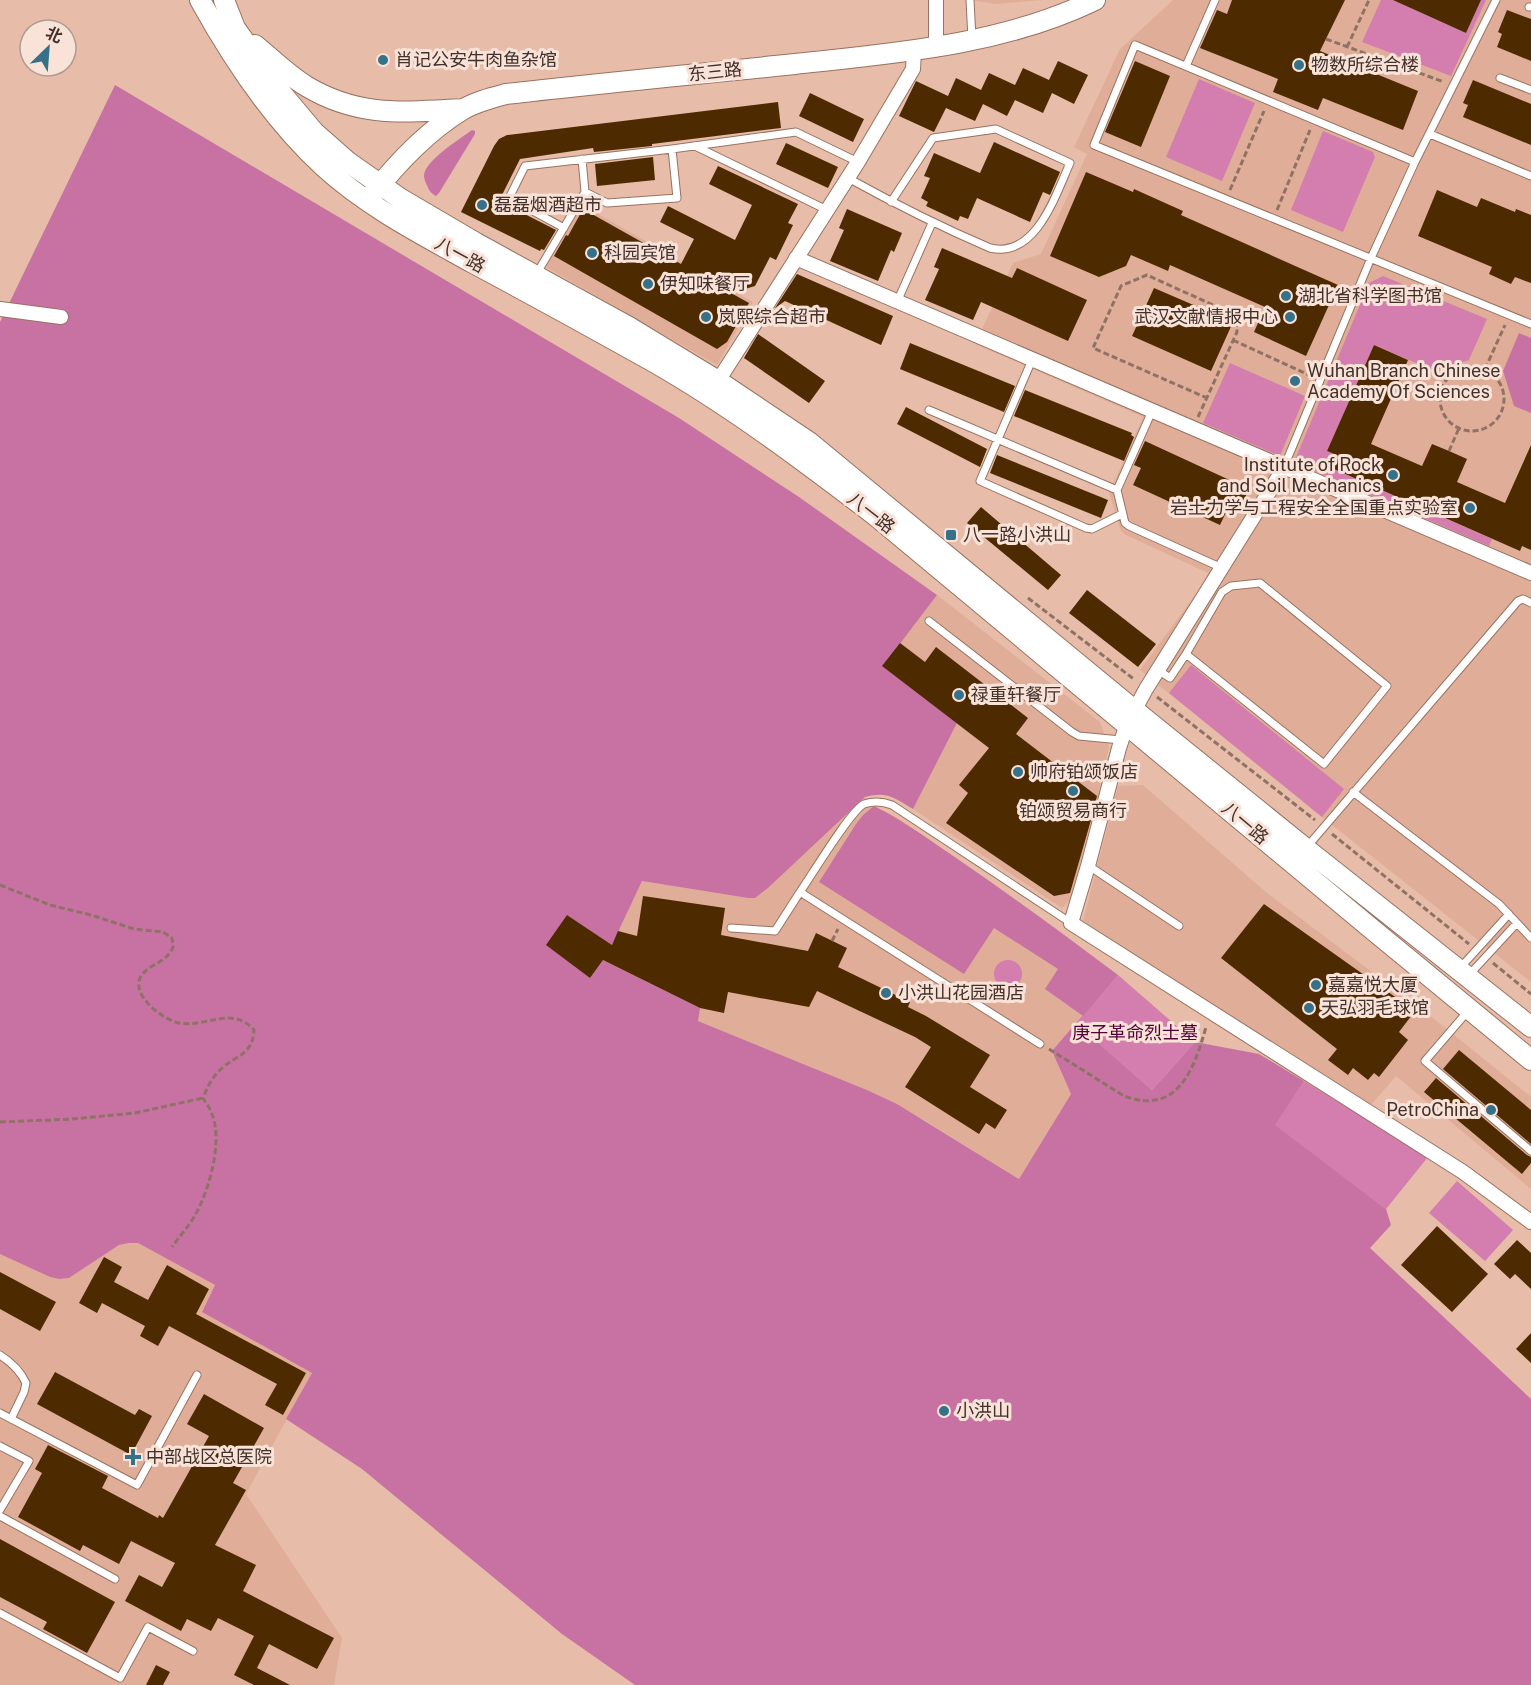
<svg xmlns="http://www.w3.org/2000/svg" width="1531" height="1685" font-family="'Public Sans','Noto Sans SC',sans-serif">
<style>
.built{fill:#e0ae98}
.green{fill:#d37eae}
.forest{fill:#c872a4}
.building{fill:#4d2a00}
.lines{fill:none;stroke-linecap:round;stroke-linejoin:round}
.lane-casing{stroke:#997261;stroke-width:9}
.street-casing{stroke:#997261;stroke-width:16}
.secondary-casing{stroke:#997261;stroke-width:22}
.path{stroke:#8f7265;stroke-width:3;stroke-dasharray:6 3;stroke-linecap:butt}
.lane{stroke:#fff;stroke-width:7}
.street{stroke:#fff;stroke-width:14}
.secondary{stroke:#fff;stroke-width:20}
.poi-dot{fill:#357188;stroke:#f9e2d8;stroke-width:2}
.labels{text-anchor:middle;stroke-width:6;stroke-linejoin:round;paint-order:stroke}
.poi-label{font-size:18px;fill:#42312a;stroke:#f9e2d8;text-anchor:start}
.street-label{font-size:18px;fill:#42312a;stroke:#f9e2d8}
.park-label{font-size:18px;fill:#510038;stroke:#f9e2d8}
</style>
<rect width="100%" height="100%" fill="#e7bca9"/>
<path class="built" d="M970 0H1042L996 4Z
M1173 0H1531V982L1322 817 1140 670 1204 583 1208 573 1126 535 1121 531 1109 493 1143 417 975 344 1013 263 1041 254 1087 154 1074 147 1120 49Z
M582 205 753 302 717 365 546 267Z
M937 595 1100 722 1109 747 1098 797 1084 816 1091 820 1073 893 1071 899 1062 908 913 809 957 723 882 666Z
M1143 785 1267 893 1438 1022 1531 1097V1189L1396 1076 1371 1105 1190 992 1083 921 1118 786Z
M865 797 874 806 898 818 982 876 1036 914 1118 975 1052 1051 1071 1094 1019 1179 926 1121 867 1090 698 1021 604 961 590 978 546 945 567 915 612 945 642 881 748 898 768 888Z
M129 1243H138L215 1285 202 1312 312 1373 246 1494 342 1638 334 1685H0V1254L50 1277 59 1279 69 1278 119 1245Z"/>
<path class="green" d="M1381 0H1408L1411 8 1466 33 1481 0H1486L1451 76 1362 42Z
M1199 79 1255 103 1222 181 1166 157Z
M1323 131 1373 152 1375 157 1343 232 1291 210Z
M1383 276 1487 319 1469 360 1435 371 1374 345 1327 451 1339 456 1334 469 1492 539 1489 546 1294 462 1369 283Z
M1230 363 1305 396 1280 456 1203 423Z
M1191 665 1344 789 1322 817 1169 693Z
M994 974a14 14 0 1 1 28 0a14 14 0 1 1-28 0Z
M1118 975 1195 1042 1152 1090 1076 1023Z
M1304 1081 1428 1157 1386 1209 1274 1125Z
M1457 1181 1513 1230 1485 1261 1429 1213Z"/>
<path class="forest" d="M115 85 679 418 799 497 937 595 883 666 957 723 913 809C894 798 887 791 865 797L768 888 755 898H748L642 881 612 945 567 915 590 978 603 960 700 1008 698 1021 867 1090 897 1104 1019 1179 1071 1094 1052 1051 1076 1023 1152 1090 1195 1042 1259 1054 1304 1081 1275 1125 1386 1209 1391 1225 1370 1248 1531 1399V1685H635L562 1634 362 1469 286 1419 312 1373 202 1312 215 1285 138 1243H129L119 1245 69 1278 59 1279 50 1277 0 1254V322Z
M472 130 475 131V134L439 193 436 196C431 193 429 191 427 185 426 184 424 178 424 176 424 161 460 139 472 130Z
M1519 333 1531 338V413L1514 406 1503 371Z
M874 806C904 821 931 841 959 860 1013 897 1066 936 1118 975L1083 1016 1045 989 1058 969 994 928 964 974 819 882 856 824 863 815Z"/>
<path class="building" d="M1232 0H1345L1320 51 1418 91 1403 130 1323 98 1318 110 1273 92 1278 79 1200 48 1217 10 1227 14Z
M1393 0H1481L1466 33Z
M1507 10 1531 19V61L1497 47 1502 34 1498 32Z
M1058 61 1088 75 1074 104 1052 93 1043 113 1015 100 1007 116 983 104 975 121 946 108 934 132 899 116 916 81 948 96 956 78 981 90 989 73 1015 85 1023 68 1049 80Z
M1135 61 1170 76 1141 147 1105 132Z
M1473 80 1531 104V145L1463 117 1468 105 1463 103Z
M810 93 864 119 853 142 799 116Z
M778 102 781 128 652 144V146L594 152 593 148 520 159 499 201 556 230 544 250 541 249 540 251 461 212 494 146 499 139 507 135Z
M994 142 1060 172 1050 195 1043 192 1030 222 977 198 968 219 960 216 958 221 926 206 928 202 921 198 930 178 924 176 934 153 980 173Z
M786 143 838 167 828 188 776 164Z
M653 157 655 180 597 186 595 164Z
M718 166 798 204 788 223 793 225 776 260 770 257 755 286 731 293 749 303 727 342 717 349 554 256 566 235 568 236 583 209 681 264 694 239 660 222 668 206 735 240 752 205 709 184Z
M1086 172 1133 192 1134 189 1183 211 1181 215 1338 285 1306 356 1254 332 1265 307 1170 265 1168 271 1131 255 1126 266 1099 277 1050 256Z
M1437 190 1477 207 1481 198 1515 212 1516 209 1531 215V283L1515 277 1511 284 1489 274 1492 267 1418 236Z
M847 209 902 233 894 252 891 250 878 281 830 261 844 230 839 228Z
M942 248 1012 278 1017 268 1087 300 1068 341 981 302 973 320 925 300 939 269 934 267Z
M797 274 893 316 881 345 785 301 775 308Z
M1154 288 1233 322 1211 371 1132 336Z
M758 334 825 381 809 403 744 358Z
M910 343 1015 386 1004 412 900 369Z
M1374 345 1408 360 1371 444 1422 466 1432 444 1449 451 1467 459 1457 482 1505 503 1531 445V550L1522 546 1520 551 1334 469 1339 456 1327 451Z
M1025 390 1132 433 1131 435 1134 437 1124 461 1014 416Z
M906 407 987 449 980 467 897 424Z
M1145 441 1249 489 1240 508 1230 504 1220 525 1133 485 1141 468 1134 465Z
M997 455 1108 500 1101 518 990 473Z
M981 507 1061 575 1048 590 967 523Z
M1087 590 1156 644 1138 667 1069 613Z
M900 643 925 662 936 647 1028 718 1016 734 1097 796 1096 800 1084 816 1091 820 1070 893 1054 896 946 823 968 793 959 785 989 748 882 666Z
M643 896 725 908 721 935 808 951 816 933 847 948 838 967 910 1002 908 1007 926 1016 990 1055 970 1087 1007 1110 995 1129 986 1123 979 1134 905 1087 931 1047 915 1037 817 991 809 1007 728 992 724 1013 700 1008 603 960 590 978 546 945 567 915 612 945 618 931 637 936Z
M1264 904 1415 1011 1399 1032 1408 1040 1379 1077 1374 1073 1368 1080 1353 1068 1348 1075 1328 1060 1337 1049 1221 958Z
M1459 1050 1531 1110V1144L1443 1069Z
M1436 1078 1527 1155 1531 1157V1163L1522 1174 1424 1092Z
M1437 1226 1488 1274 1452 1312 1401 1265Z
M1517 1240 1531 1253V1289L1515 1274 1510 1279 1494 1264Z
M104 1257 122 1267 114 1282 148 1300 167 1265 209 1289 196 1314 306 1373 283 1415 265 1405 277 1384 169 1326 158 1346 140 1336 145 1326 102 1303 97 1313 79 1303Z
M0 1272 56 1302 40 1331 0 1309Z
M1531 1333V1363L1516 1349Z
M55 1372 135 1415 139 1409 152 1416 131 1455 37 1404Z
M204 1394 264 1428 233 1483 246 1490 215 1545 256 1565 243 1591 334 1638 317 1669 269 1644 257 1668 290 1685H254L234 1675 254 1636 218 1618 211 1631 187 1619 181 1631 125 1601 139 1575 162 1587 175 1563 131 1541 119 1564 83 1545 80 1551 18 1517 42 1473 35 1469 48 1445 108 1476 102 1488 158 1518 159 1515 163 1518 209 1436 187 1424Z
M0 1539 115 1602 87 1653 43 1629 47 1622 0 1597Z
M156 1665 170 1672 163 1685H146Z"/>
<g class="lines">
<g class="lane-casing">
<path id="lane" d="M970 0 972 39
M1529 7H1531
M1186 66 1215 0
M1500 78 1531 90
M1430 134 1531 176
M695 146 827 210
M1415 162 1135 45 1094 145 1531 324
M848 178C895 204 941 227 990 248 1036 259 1056 194 1070 163L996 129 933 138 891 202
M585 192 607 203 677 198 672 149
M564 228 509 198 525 166 672 149 796 132 858 162
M537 273 585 192 582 159
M897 302 932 223
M1032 360 980 481 1086 528 1092 529 1122 514
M929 410 1117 490
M1152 411 1117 490 1125 523 1129 526 1222 568
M1284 467 1371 258 1415 162 1496 0
M1260 583 1387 686 1324 764 1186 654 1222 592 1231 586Z
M929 621 1072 732 1079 736 1121 740
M1158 670 1170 678 1186 654
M1353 792 1499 904 1531 938
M1306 848 1518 601 1523 599 1531 603
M1089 866 1179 926
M731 928 775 931 800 892
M1460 968 1509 914
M1469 975 1517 923
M1468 1011 1425 1061 1531 1151
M1040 1044 800 892C812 875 850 811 864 804 873 801 884 802 892 805L1071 923
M0 1355C11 1362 20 1370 26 1383L24 1392 11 1419
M0 1413 137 1485 197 1375
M0 1446 29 1461 0 1510
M0 1516 115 1579
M0 1613 120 1678 148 1627 193 1651"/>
</g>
<g class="street-casing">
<path id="street" d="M936 0V48
M796 258 1531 573
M0 309 61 317
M718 381 858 162 913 69 914 51
M1284 468 1146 689 1127 724 1119 748 1088 866 1071 923 1463 1172 1531 1222"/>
</g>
<g class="secondary-casing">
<path id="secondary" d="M200 0C233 60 273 120 324 167 368 207 421 234 473 263 533 295 593 328 652 361 731 406 804 461 876 516L1367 925 1531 1060
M224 0 235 28 283 95 314 132 348 162 401 199 476 243 629 327 718 381 809 442 1134 710 1305 848 1531 1027
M255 45C272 59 288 75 306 86 359 118 405 112 464 109
M372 195C397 163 428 131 462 110 475 102 491 98 506 94 602 83 699 74 795 64 897 53 1002 45 1095 0"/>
</g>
<path class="path" d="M1326 39 1444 82
M1347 47 1369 0
M1230 190 1264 111
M1277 210 1310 130
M1233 340 1311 376
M1440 399a32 32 0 1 1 64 0a32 32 0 1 1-64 0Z
M1485 369 1505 325
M1198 417 1237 332 1235 315 1147 275 1121 286 1093 348 1207 398
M1449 451 1459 428
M1028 598 1135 680
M1157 697 1315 820
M1332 834 1469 944
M0 885 50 905 91 915 134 929 163 932 172 938 173 947C172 950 170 953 168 955 160 964 145 967 140 978 132 997 164 1020 179 1023 206 1028 232 1005 254 1030 253 1055 236 1055 221 1069 212 1077 207 1088 203 1098 206 1103 210 1108 212 1114 223 1142 209 1192 194 1217 188 1227 179 1237 172 1247
M832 941 838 929
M1493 963 1531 994
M1049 1049 1124 1096C1178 1116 1194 1069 1206 1027
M0 1122 72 1119 135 1113 203 1098"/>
<use href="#lane" class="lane"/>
<use href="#street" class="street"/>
<use href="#secondary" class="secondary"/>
</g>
<g class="poi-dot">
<circle cx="383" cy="60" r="6"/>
<circle cx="1299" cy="65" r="6"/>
<circle cx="482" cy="205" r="6"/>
<circle cx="592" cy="253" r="6"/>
<circle cx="648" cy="284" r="6"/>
<circle cx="1286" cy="296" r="6"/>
<circle cx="706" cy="317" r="6"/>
<circle cx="1290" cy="317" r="6"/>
<circle cx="1295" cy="381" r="6"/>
<circle cx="1393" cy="475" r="6"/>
<circle cx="1470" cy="508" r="6"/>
<rect x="945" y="529" width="12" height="12" rx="3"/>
<circle cx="959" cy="695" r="6"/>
<circle cx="1018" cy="772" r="6"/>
<circle cx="1073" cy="791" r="6"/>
<circle cx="1316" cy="985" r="6"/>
<circle cx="886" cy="993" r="6"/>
<circle cx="1309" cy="1008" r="6"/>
<circle cx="1491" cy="1110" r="6"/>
<circle cx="944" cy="1411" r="6"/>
<path d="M130 1448h6v6h6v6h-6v6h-6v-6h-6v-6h6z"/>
</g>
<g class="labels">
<g class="poi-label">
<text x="395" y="66">肖记公安牛肉鱼杂馆</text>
<text x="1311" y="71">物数所综合楼</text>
<text x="494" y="211">磊磊烟酒超市</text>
<text x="604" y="259">科园宾馆</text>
<text x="660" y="290">伊知味餐厅</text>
<text x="1298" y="302">湖北省科学图书馆</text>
<text x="718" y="323">岚熙综合超市</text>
<text x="1278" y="323" text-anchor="end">武汉文献情报中心</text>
<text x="1307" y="377">Wuhan Branch Chinese<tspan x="1307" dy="21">Academy Of Sciences</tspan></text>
<text x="1381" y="471" text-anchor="end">Institute of Rock<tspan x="1381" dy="21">and Soil Mechanics</tspan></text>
<text x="1458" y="514" text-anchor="end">岩土力学与工程安全全国重点实验室</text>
<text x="963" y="541">八一路小洪山</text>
<text x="971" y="701">禄重轩餐厅</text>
<text x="1030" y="778">帅府铂颂饭店</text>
<text x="1073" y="817" text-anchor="middle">铂颂贸易商行</text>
<text x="1328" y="991">嘉嘉悦大厦</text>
<text x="898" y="999">小洪山花园酒店</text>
<text x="1321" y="1014">天弘羽毛球馆</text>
<text x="1479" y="1116" text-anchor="end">PetroChina</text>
<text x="956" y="1417">小洪山</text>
<text x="146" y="1463">中部战区总医院</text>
</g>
<g class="street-label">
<text transform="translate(715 72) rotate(-6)" y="6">东三路</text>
<text transform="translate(460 255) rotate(29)" y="6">八一路</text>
<text transform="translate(871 513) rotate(38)" y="6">八一路</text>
<text transform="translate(1245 823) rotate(40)" y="6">八一路</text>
</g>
<g class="park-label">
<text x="1135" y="1039">庚子革命烈士墓</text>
</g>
</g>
<g transform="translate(48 48) rotate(25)"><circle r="28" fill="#f9e2d8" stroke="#b09b92" stroke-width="1.5"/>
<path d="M0-4.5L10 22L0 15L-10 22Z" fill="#357188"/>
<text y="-9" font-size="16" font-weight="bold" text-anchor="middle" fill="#42312a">北</text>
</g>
</svg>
